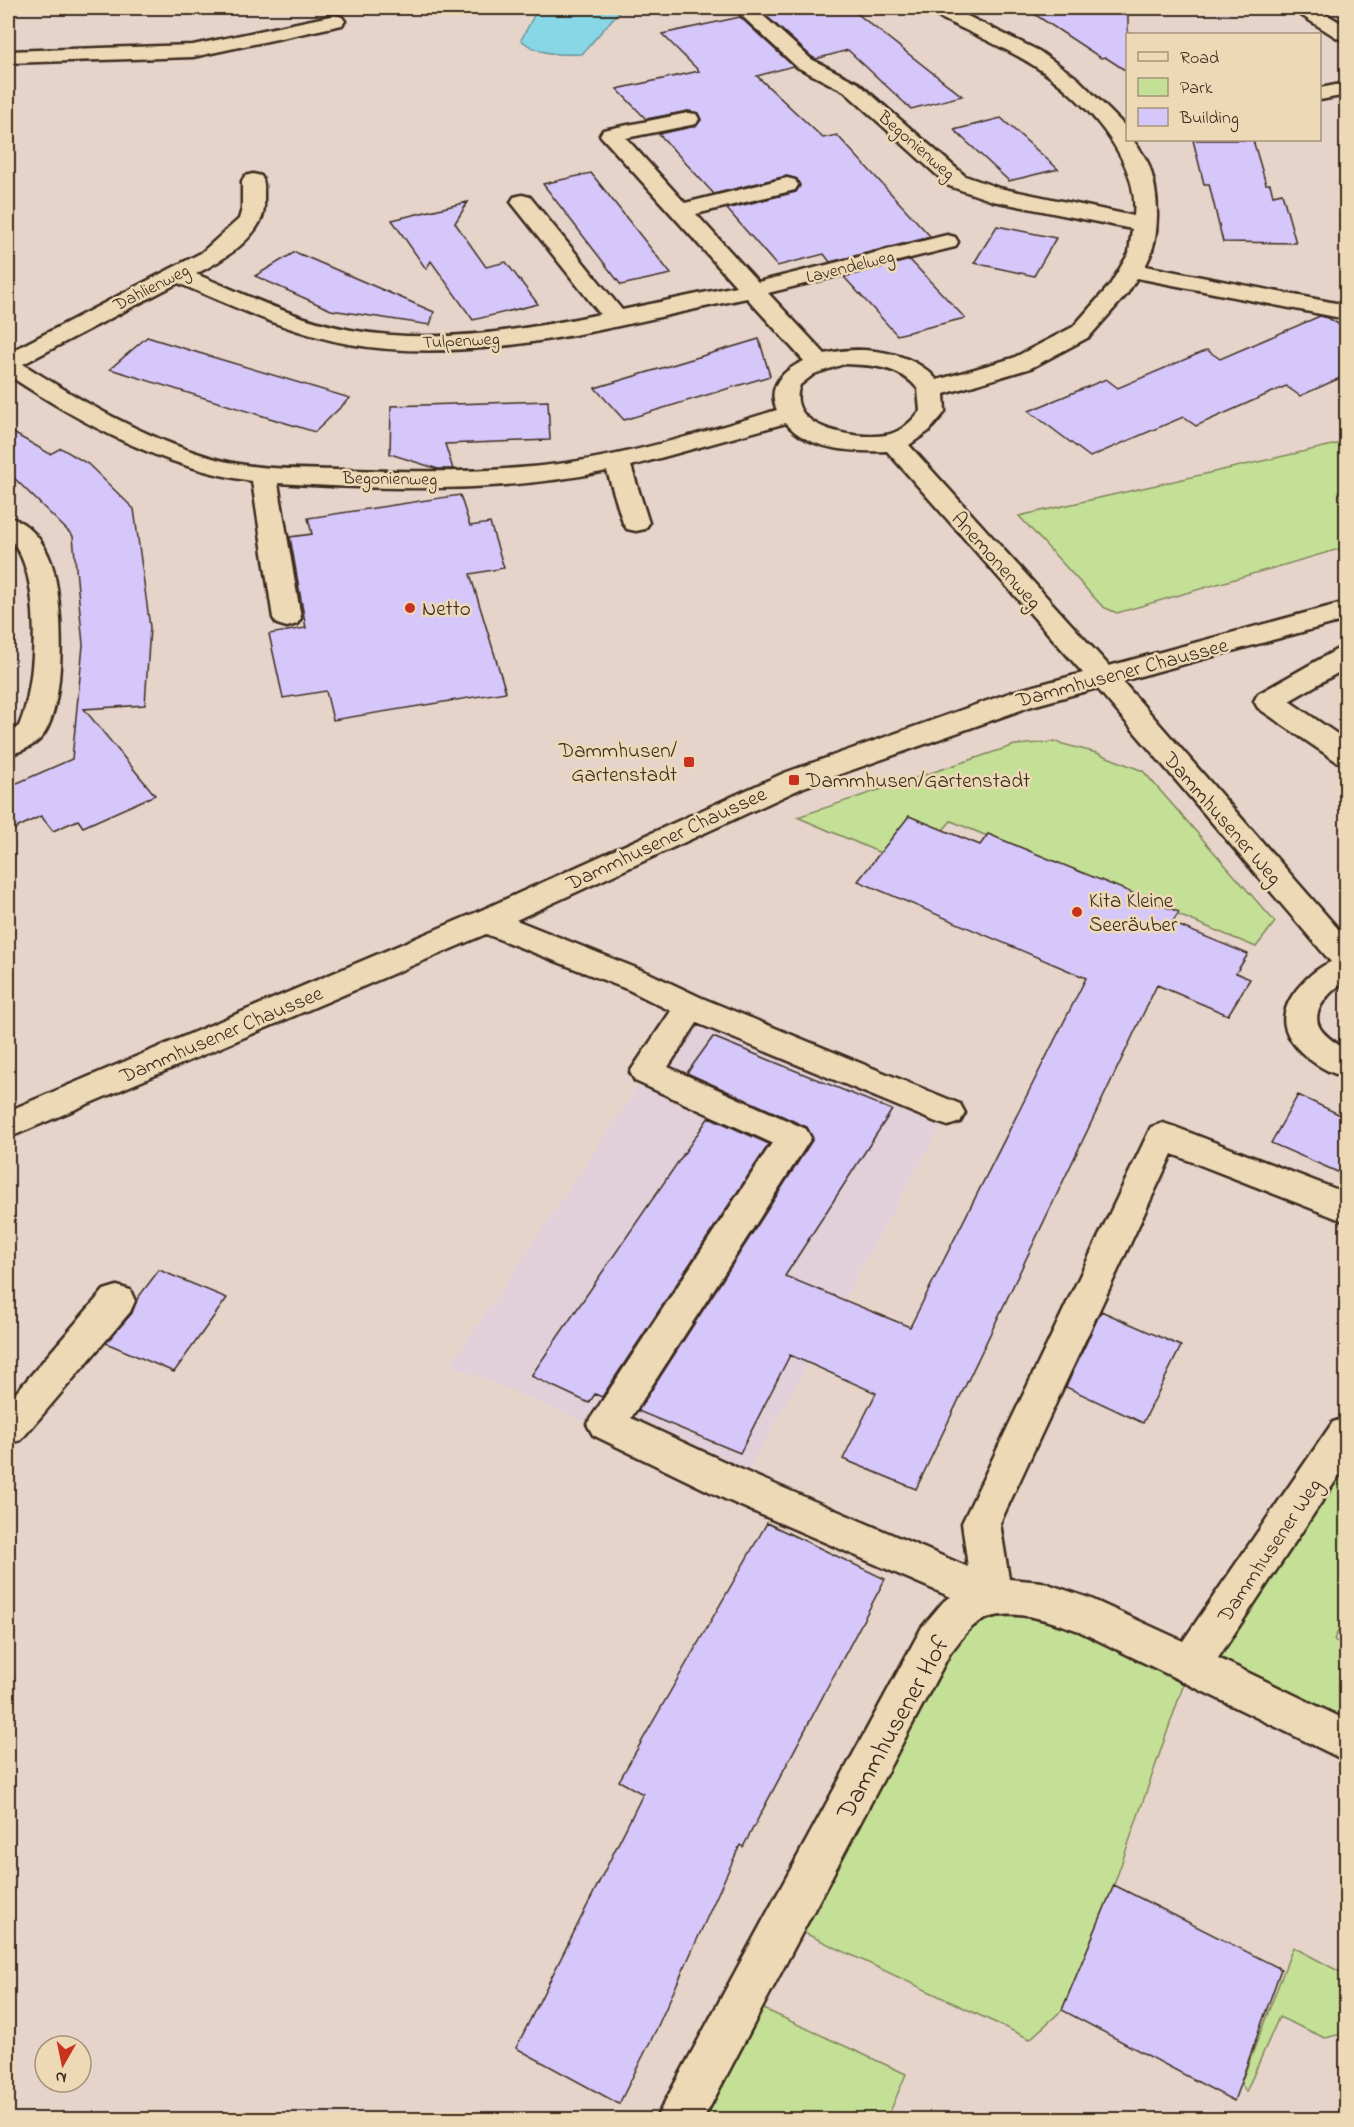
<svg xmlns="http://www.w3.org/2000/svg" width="1354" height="2127" font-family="'Indie Flower',sans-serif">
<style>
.built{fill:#e1d0d9}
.green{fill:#c4e097;stroke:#80855a;stroke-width:1.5}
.water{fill:#88d7e6;stroke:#699296;stroke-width:1.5}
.building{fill:#d5c7f9;stroke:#3b2a1e;stroke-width:1.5}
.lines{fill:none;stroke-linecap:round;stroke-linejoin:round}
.minor-casing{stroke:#3b2a1e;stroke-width:5}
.minor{fill:#eed9b7;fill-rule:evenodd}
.poi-dot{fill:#c8321e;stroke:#eed9b7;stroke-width:2}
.labels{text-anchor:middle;stroke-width:5;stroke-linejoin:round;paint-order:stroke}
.far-street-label{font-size:18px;fill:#3b2a1e;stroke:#eed9b7}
.street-label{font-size:21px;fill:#3b2a1e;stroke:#eed9b7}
.poi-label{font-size:21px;fill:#3b2a1e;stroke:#eed9b7;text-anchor:start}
.near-street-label{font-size:26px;fill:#3b2a1e;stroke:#eed9b7}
</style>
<rect width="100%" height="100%" fill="#e6d4cb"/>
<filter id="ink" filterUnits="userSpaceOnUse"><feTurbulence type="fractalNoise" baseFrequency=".0167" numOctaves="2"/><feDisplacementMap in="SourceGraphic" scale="12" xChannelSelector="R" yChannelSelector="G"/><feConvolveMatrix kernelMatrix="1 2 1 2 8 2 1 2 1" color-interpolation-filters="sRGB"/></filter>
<g filter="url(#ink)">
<path class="built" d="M691 1007 948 1113 739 1487 451 1365Z"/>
<path class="green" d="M1346 442V547L1117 613 1103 607 1019 516Z
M1055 742 1097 753 1143 771 1275 922 1256 947 951 821 911 866 797 817 1015 745Z
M1341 1445 1346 1447V1614L1334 1640 1346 1647V1741L1190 1666 1114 1885 1062 2010 1030 2039 783 1923 936 1640 992 1596 1190 1665Z
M1293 1947 1346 1975V2033L1325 2038 1279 2017 1246 2092 1241 2083Z
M742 1999 906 2074 887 2119 678 2120Z"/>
<path class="water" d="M538 8H622L582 54C558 55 539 55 521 40Z"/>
<path class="building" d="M781 8H850L962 96 911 109 848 50 816 59 812 57 762 12Z
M1025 8H1128V72L1105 57 1101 58Z
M740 17 793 66 757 76 823 138 837 135 931 237 830 262 824 254 777 266 727 209 796 192 800 186 797 179 786 176 714 194 659 134 696 126 701 120 698 113 688 111 646 119 617 89 699 71 662 34Z
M1001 118 1058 169 1009 181 954 130Z
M1193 140H1253L1266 184H1270L1273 195 1282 193 1296 243 1223 242 1209 184H1204Z
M591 173 671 274 621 285 543 184Z
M468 202 455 223 486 267 506 262 538 304 473 320 431 261 426 269 392 220Z
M997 226 1056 238 1034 276 974 263Z
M295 252 434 312 430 325 331 310 255 276Z
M910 260 965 318 897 335 844 277Z
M1320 316 1328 318 1347 329V375L1300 396 1286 386 1196 426 1183 417 1090 457 1029 411 1106 379 1118 388 1207 350 1220 359Z
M147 337 199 353 350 398 315 432 110 369Z
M759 339 770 376 624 420 595 388Z
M548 401 550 440 445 444 453 469H438L390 454 391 406Z
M8 430 50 454 61 448 88 464 134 509 150 627 145 705 84 709 155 795 83 827 78 820 53 831 41 816 8 832V787L72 759 83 645 73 536 8 472Z
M460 495 470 526 490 523 504 568 470 574 506 692 333 720 326 691 283 698 269 634 306 628 290 537 312 534 308 518Z
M909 816 980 845 988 834 1179 912 1172 923 1248 954 1236 973 1250 979 1228 1015 1157 985 916 1489 843 1459 876 1393 790 1355 740 1453 638 1411 813 1139 807 1127 687 1073 713 1037 892 1110 785 1276 910 1327 1086 978 858 881Z
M1298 1095 1347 1118V1176L1271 1143Z
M709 1117 769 1144 602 1397 595 1394 589 1403 531 1376Z
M159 1270 227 1298 174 1372 106 1343 132 1313 137 1299Z
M1101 1311 1181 1346 1143 1423 1066 1387Z
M767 1523 885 1579 743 1847 740 1845 656 2030 619 2104 516 2048 643 1794 619 1781Z
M1114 1885 1281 1969 1234 2101 1062 2010Z"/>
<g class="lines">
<g class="minor-casing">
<path id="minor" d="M926 8H951L1039 51 1077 78 1126 127 1128 140H1133C1138 147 1144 155 1148 163 1160 193 1161 240 1145 266L1346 305V319L1137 278 1127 294 1089 337 1031 368 944 394 945 412 929 431 909 445 1109 666 1346 602V620L1122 681 1346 938V981C1333 988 1309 1011 1320 1028 1325 1037 1338 1044 1346 1050V1077C1323 1072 1291 1051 1285 1026 1279 1001 1311 970 1331 962L1097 688 1032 706 804 787 516 920 651 974 702 998 960 1104 965 1113 960 1122 948 1126 936 1122 697 1023 668 1067 806 1129 811 1138 631 1418 753 1475 968 1567 962 1523 1151 1127 1163 1123 1175 1127 1346 1193V1222L1172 1154 1000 1523 1009 1579 1042 1582 1089 1598 1183 1641 1333 1422 1346 1418V1465L1218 1658 1346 1720V1761L1079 1631C1047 1620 1000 1602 971 1628 963 1635 957 1645 950 1653L703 2120H655L922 1627 944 1601 951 1597 725 1499 593 1435 587 1424 772 1143 635 1081 630 1072 671 1011 629 990 486 934 8 1138V1111L475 913 784 773 1012 692 1083 673 887 451C854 452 809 451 786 423L631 466 649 523 645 529 636 531 627 529 623 523 607 471C500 493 387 490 278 483L301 618 297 624 287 627 277 624 273 618 252 481C163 468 82 424 8 375V353L201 253 239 219 242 209V181L245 176 253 174 261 176C265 182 264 187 264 194 264 202 265 209 262 217 252 243 219 262 196 274 246 295 297 320 351 330 433 345 519 331 600 314L511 202 514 197 522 195 530 197 622 310 736 286 600 135 603 130 688 113 696 114 699 119 696 124 626 138 685 203 787 178 795 180 798 185 795 190 696 214 758 282 947 235 955 237 958 242 955 247 768 293 825 354C860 345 912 350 937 380L1013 358 1073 327 1110 285 1129 253 1132 229 993 201 949 186 844 91 797 67 741 15 744 11H758L811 59 858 83 965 176 999 188 1134 216C1141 154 1073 87 1023 59 993 42 960 28 929 12ZM178 283C233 306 289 333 349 344 478 367 620 324 747 298L804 361C783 370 766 387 777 410 708 431 638 453 566 463 495 473 421 472 349 470 303 469 253 471 209 457 143 437 81 401 23 364ZM844 364C871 365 900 366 918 389L920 411C912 421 900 433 886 435 858 440 783 429 800 385L814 374Z
M1293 8H1316L1346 26V41L1339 39 1296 12Z
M335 15 342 17 345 21 342 25 193 57 8 63V51L193 45Z
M1346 83V95L1320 100V88Z
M8 517C29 522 44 542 51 562 64 598 67 709 41 738 33 747 19 752 8 755V733L19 726C37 685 44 570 8 537Z
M1346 647V668L1289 701 1346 740V764L1336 761 1258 708 1254 701 1258 694 1336 650Z
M117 1286 130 1290 135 1301 130 1312 21 1440 8 1444V1402L104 1290Z"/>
</g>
<use href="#minor" class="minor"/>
</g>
</g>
<g class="poi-dot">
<circle cx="410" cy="608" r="6"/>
<rect x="683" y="756" width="12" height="12" rx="3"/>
<rect x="788" y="774" width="12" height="12" rx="3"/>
<circle cx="1077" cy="912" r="6"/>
</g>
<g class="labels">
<g class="far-street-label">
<text transform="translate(917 145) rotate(41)" y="6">Begonienweg</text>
<text transform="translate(850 266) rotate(-14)" y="6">Lavendelweg</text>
<text transform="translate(151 287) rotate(-27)" y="6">Dahlienweg</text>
<text transform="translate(461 340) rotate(-3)" y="6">Tulpenweg</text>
<text transform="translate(390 478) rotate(1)" y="6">Begonienweg</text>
</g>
<g class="street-label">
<text transform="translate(997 560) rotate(48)" y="7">Anemonenweg</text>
<text transform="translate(1122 672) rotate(-15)" y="7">Dammhusener Chaussee</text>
<text transform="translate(1223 818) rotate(49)" y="7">Dammhusener Weg</text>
<text transform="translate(666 838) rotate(-25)" y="7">Dammhusener Chaussee</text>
<text transform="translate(221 1034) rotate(-23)" y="7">Dammhusener Chaussee</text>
<text transform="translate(1269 1550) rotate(-56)" y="7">Dammhusener Weg</text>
</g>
<g class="poi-label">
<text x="422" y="615">Netto</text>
<text x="677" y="757" text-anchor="end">Dammhusen/<tspan x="677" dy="24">Gartenstadt</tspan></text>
<text x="806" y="787">Dammhusen/Gartenstadt</text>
<text x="1089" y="907">Kita Kleine<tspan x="1089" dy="24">Seeräuber</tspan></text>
</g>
<g class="near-street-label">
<text transform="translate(892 1727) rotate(-61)" y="9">Dammhusener Hof</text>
</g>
</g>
<rect width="1354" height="2127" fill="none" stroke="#eed9b7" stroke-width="30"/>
<rect x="15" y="15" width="1324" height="2097" fill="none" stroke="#3b2a1e" stroke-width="2" filter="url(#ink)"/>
<rect x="1126" y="33" width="195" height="108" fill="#eed9b7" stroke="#a6937a" stroke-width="1.5"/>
<rect x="1138" y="52" width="30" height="9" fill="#eed9b7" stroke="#a6937a" stroke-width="1.5"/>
<text x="1180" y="63" font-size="18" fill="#3b2a1e">Road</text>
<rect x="1138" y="78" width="30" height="18" fill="#c4e097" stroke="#a6937a" stroke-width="1.5"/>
<text x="1180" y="93" font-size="18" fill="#3b2a1e">Park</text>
<rect x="1138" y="108" width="30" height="18" fill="#d5c7f9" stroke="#a6937a" stroke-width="1.5"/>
<text x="1180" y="123" font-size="18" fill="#3b2a1e">Building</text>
<g transform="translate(63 2064) rotate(189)"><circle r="28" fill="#eed9b7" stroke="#a6937a" stroke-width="1.5"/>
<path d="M0-4.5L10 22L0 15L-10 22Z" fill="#c8321e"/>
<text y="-9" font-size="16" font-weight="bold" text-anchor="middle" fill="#3b2a1e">N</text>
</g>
</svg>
